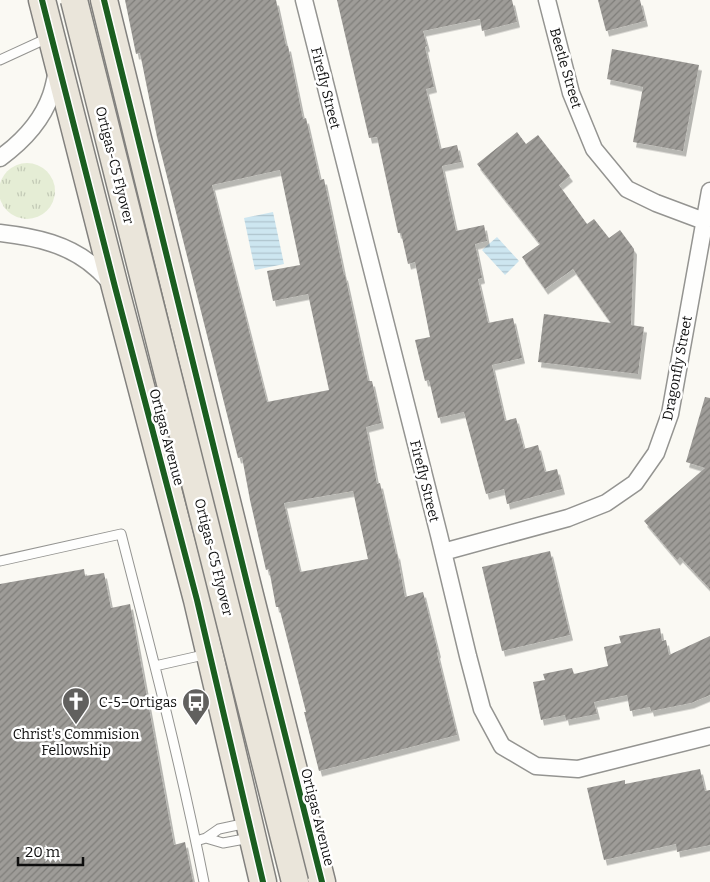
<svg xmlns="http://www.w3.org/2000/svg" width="710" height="882" font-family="Bitter,serif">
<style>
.grass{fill:url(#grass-tufts)}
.water{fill:url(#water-rules)}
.building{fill:url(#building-hatch);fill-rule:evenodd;filter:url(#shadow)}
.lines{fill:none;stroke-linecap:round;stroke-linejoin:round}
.lane-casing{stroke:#949491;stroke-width:11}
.street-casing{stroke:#949491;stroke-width:19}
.primary-casing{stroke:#82817e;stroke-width:29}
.lane{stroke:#fefefd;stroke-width:9}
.street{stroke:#fefefd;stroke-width:16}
.primary{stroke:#eae5da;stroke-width:26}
.primary-bridge-casing{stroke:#82817e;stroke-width:29;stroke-linecap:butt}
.primary-bridge{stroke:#eae5da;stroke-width:26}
.cycleway-casing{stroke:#fff;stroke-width:9}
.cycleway{stroke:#1b5e20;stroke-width:6}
.labels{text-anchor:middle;stroke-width:5;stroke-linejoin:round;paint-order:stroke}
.street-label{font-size:14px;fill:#0e0e0e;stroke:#fff}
.poi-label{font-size:14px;fill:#0e0e0e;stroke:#fff;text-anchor:end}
</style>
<defs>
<pattern id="grass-tufts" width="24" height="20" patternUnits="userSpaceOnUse" patternTransform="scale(1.25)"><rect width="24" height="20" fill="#e5edd5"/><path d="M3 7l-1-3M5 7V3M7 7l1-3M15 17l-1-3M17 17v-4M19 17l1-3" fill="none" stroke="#c3cab6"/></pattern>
<pattern id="water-rules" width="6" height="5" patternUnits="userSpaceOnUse" patternTransform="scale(1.25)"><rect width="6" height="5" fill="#cde6f0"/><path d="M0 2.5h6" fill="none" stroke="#afc4cd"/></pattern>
<pattern id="building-hatch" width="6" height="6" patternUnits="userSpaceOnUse" patternTransform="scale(1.25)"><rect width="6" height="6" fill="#9e9c98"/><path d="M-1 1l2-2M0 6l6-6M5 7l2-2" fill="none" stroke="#7f7e7a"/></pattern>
<filter id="shadow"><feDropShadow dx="3" dy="5.5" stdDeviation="0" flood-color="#0004"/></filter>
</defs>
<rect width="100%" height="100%" fill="#faf9f3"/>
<path class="grass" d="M-1 191a28 28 0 1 1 56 0a28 28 0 1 1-56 0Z"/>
<path class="water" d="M273 212 284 264 255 270 244 218Z
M497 237 519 261 505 275 482 250Z"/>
<path class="building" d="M125 0H276L286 46H288L303 119 306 118 320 180 324 179 344 275H345L368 381H372L381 423 366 427 377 484 380 483 396 554 397 553 405 597 423 592 438 652 437 653 457 735 319 771 304 712H306L279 607H276L269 569 266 570 250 500 242 457 238 458 157 137 140 53 136 54ZM280 170 300 265 267 271 273 301 308 294 329 390 267 402 212 185ZM353 491 368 559 300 572 284 503Z
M337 0H512L517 22 482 31 480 19 423 31 427 46 425 47 434 87 426 89 440 149 457 145 461 162 442 166 456 231 484 225 487 241 475 244 482 278 478 279 488 323 513 318 522 358 492 365 505 421 516 418 524 449 538 445 545 472 557 469 562 489 507 504 504 489 486 494 464 412 438 418 429 380 425 381 415 340 430 337 415 262 408 264 401 233H398L377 137 369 138Z
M598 0H640L645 21 606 31Z
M612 49 699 65 683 151 633 142 643 87 607 79Z
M517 132 526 144 538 135 570 176 559 185 587 224 594 219 609 238 620 230 634 249 631 325 644 327 638 374 538 362 544 314 611 323 573 269 545 289 522 257 540 244 477 164Z
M705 397 710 398V589L680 557 677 560 644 521 705 468 686 462Z
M550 551 570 635 502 651 482 567Z
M84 569 85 576 104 573 111 608 130 604 174 845 185 842 193 882H0V584Z
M660 628 662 641 666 640 669 655 710 636V695L691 703 651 711 650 707 630 711 627 695 594 702 597 714 566 720 565 715 541 720 533 682 545 680 543 674 572 668 574 674 608 666 604 647 621 643 619 636Z
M700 769 705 791 710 790V845L677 852 676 844 604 860 587 788 625 780V784Z"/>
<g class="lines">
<g class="lane-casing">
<path id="lane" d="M0 60 50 37
M0 561 121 534C151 650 181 765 204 882
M155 666 208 654
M206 838 223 843 250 838
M196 841 206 838 219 829 247 823"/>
</g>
<g class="street-casing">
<path id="street" d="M304 0 439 535 468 656 482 709 502 746 536 766 578 769 710 736
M547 0 571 93 594 149 627 189 656 203 704 221
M0 158C22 142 42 121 51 95 54 87 55 79 57 72
M0 233C35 237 70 244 97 269 102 273 106 278 111 283
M443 552 568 518 606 503 635 483 656 453 670 414 710 191"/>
</g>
<g class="primary-casing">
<path id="primary" d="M42 0 115 287 197 600 263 882
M104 0 248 587 322 882"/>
</g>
<use href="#lane" class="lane"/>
<use href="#street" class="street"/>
<use href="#primary" class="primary"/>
<g class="primary-bridge-casing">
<path id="primary-bridge" d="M74 0 295 882"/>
</g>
<use href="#primary-bridge" class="primary-bridge"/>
<g class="cycleway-casing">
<path id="cycleway" d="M42 0 115 287 197 600 263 882
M104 0 248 587 322 882"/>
</g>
<use href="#cycleway" class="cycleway"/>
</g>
<defs>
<g id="church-pin" transform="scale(1.4375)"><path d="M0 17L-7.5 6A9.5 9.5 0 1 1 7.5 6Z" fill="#61605e" stroke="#fff"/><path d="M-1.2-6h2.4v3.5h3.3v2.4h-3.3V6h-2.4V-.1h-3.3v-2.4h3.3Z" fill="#fff"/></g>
<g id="bus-pin" transform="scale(1.4375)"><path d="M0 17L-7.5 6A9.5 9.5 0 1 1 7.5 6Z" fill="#61605e" stroke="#fff"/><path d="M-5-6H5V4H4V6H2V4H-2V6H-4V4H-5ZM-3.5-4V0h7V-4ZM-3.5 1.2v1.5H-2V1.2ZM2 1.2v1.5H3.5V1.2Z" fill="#fff"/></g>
</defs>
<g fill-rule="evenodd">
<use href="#church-pin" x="76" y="701"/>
<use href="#bus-pin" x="196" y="702"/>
</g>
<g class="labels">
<g class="street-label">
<text transform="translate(566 68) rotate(74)" y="5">Beetle Street</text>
<text transform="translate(326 88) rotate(76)" y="5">Firefly Street</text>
<text transform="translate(115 165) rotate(76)" y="5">Ortigas-C5 Flyover</text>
<text transform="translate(677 368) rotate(-79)" y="5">Dragonfly Street</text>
<text transform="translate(167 437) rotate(75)" y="5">Ortigas Avenue</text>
<text transform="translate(425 481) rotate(76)" y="5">Firefly Street</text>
<text transform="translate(214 557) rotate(76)" y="5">Ortigas-C5 Flyover</text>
<text transform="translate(318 817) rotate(76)" y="5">Ortigas Avenue</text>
</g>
<g class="poi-label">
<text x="177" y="707">C-5–Ortigas</text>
<text x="76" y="739" text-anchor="middle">Christ's Commision<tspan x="76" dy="16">Fellowship</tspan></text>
</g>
</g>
<path d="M18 857v8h65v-8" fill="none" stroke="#0e0e0e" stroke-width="2.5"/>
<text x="25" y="857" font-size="15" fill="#0e0e0e" stroke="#ffffff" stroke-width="4" paint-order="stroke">20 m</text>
</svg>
